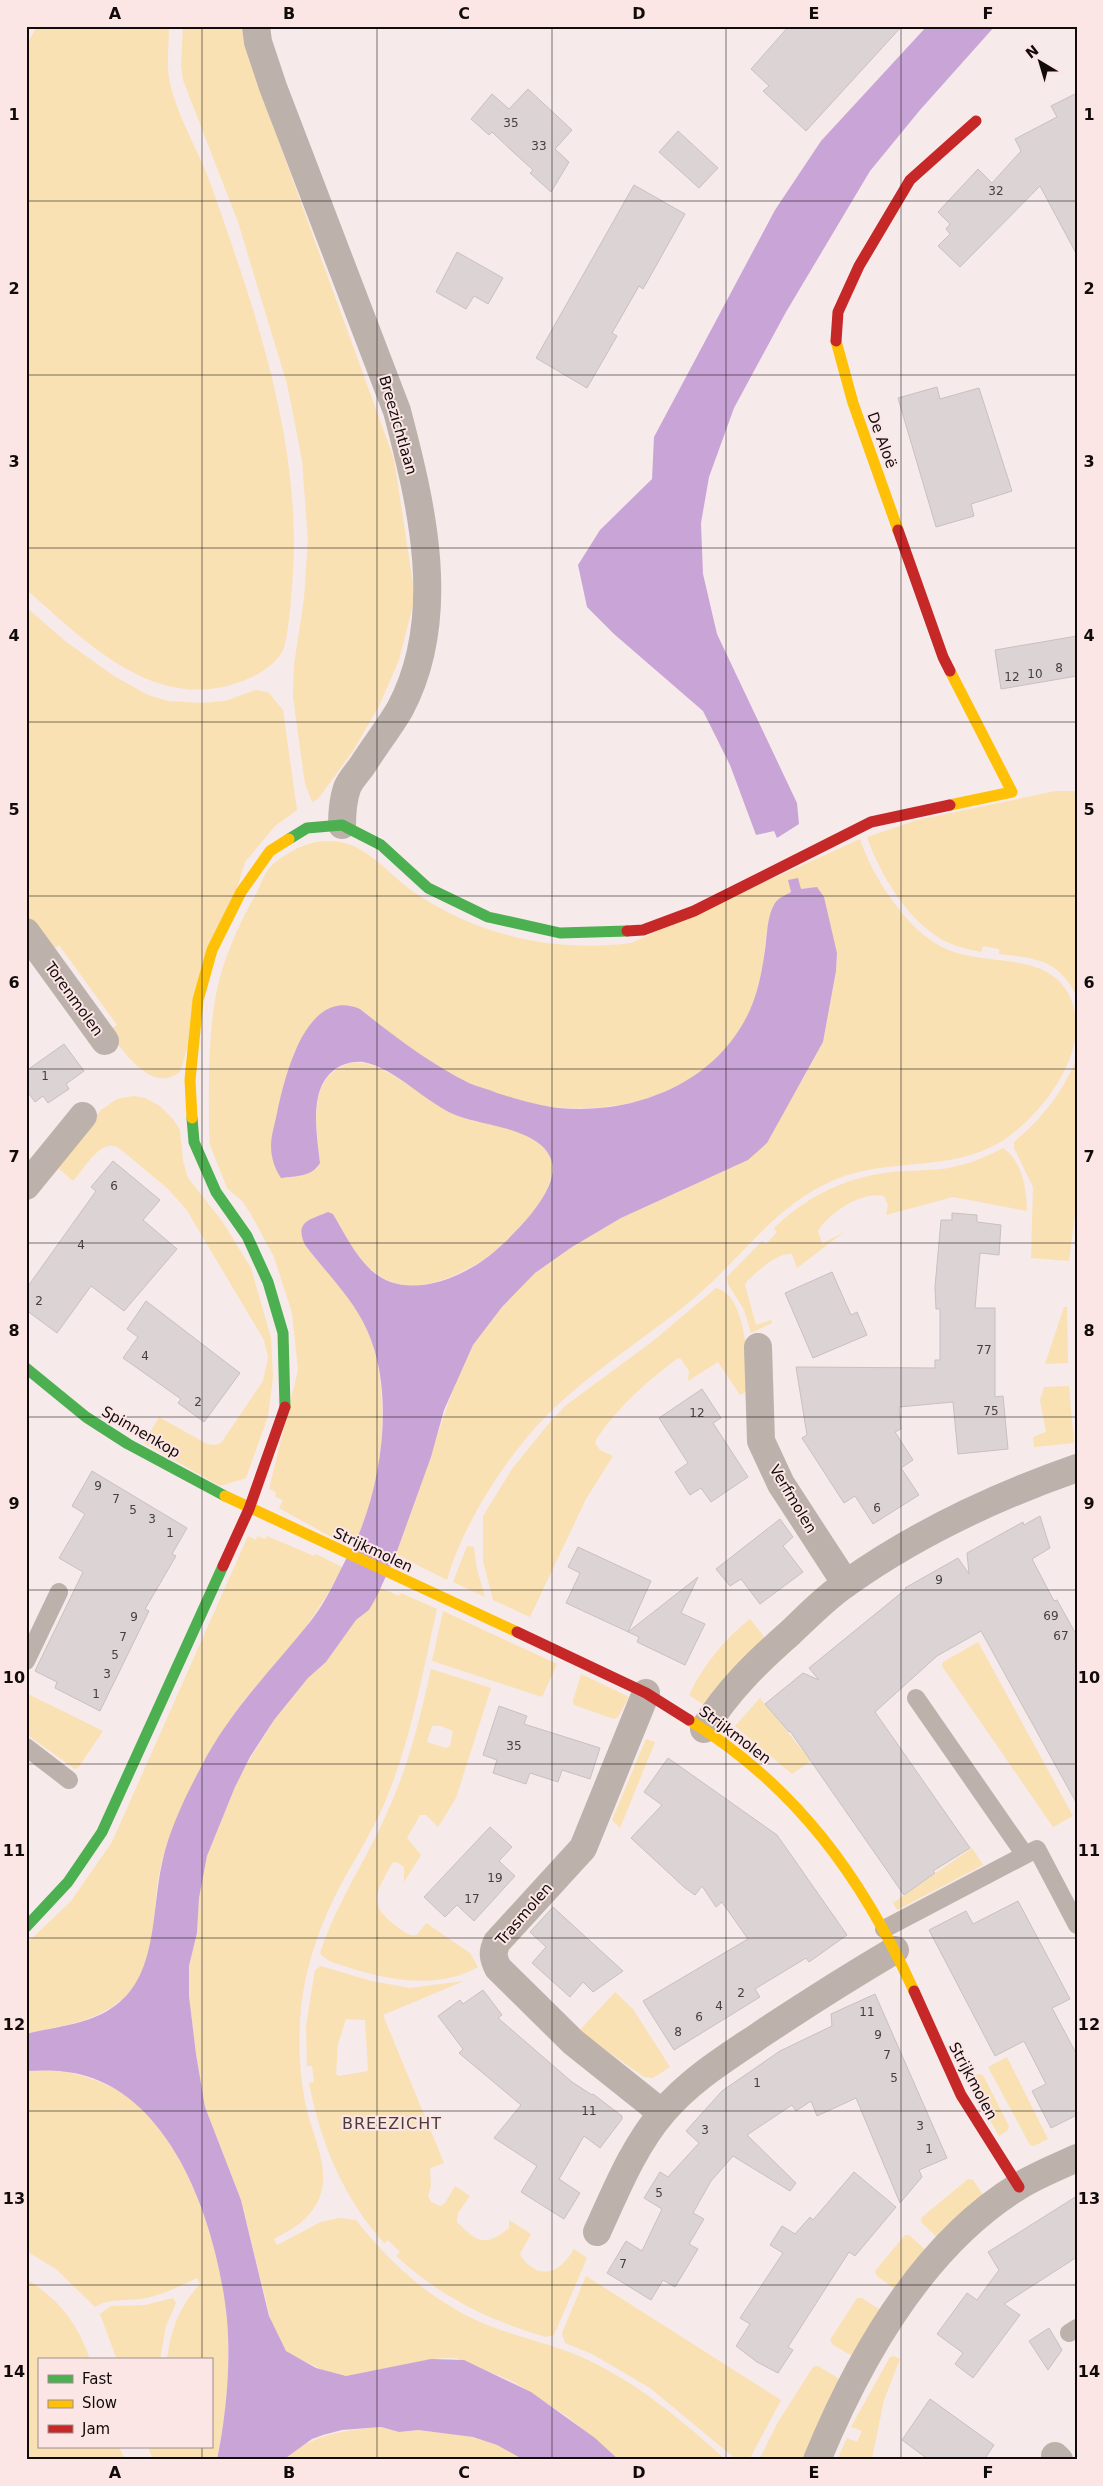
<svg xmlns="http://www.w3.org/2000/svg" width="1103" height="2486" font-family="'DejaVu Sans',sans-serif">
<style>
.green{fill:#f9e1b3;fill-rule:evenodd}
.water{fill:#c9a5d7}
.building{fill:#dbd3d4;stroke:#c8c0c1}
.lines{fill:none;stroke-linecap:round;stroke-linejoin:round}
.lane{stroke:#bdb1ab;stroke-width:18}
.street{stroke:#bdb1ab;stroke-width:28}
.fast{stroke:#4caf50;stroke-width:11}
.slow{stroke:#ffc107;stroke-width:11}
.jam{stroke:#c62828;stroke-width:11}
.grid{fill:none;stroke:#120b0b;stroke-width:1;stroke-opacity:0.55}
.labels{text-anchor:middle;stroke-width:4;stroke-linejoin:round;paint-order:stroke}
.number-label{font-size:12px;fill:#453e3e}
.street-label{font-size:15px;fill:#120b0b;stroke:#fbe6e5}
.neighbourhood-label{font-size:16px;letter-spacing:1px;fill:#4c3b3b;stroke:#fbe6e5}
.neatline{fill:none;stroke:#120b0b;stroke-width:2}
.grid-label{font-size:16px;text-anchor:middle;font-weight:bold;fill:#120b0b}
</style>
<rect width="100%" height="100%" fill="#f6eaea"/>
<path class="green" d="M37 26H169C169 45 166 65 170 83 178 119 199 151 211 185 256 313 304 448 292 586 291 600 288 642 282 652 274 666 255 677 240 682 154 713 86 642 26 589V47Z
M183 26H243L255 76 394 459 415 597 399 660 379 706 353 751 318 799 312 802 305 784 293 697 294 665 304 599 308 540 302 461 295 424 287 384 238 222 183 80 181 65Z
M26 607 65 641 114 676 148 695 168 701 202 703 225 701 256 690 268 692 283 710 297 810 275 826 245 862 180 1072C152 1094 125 1053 110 1034L111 1029 117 1025 59 945 54 949H49L26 917Z
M1056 791H1077V997C1059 959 1036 958 999 954V949L983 946 981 952C967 949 953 946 941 939 906 918 880 874 867 837L917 820Z
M860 839C872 876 906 929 942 947 987 970 1057 946 1074 1008 1087 1055 1042 1114 1005 1139 953 1174 887 1156 832 1181 777 1205 744 1254 700 1293 656 1331 606 1361 563 1400 516 1441 464 1519 447 1580L396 1554 458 1375 473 1345 502 1307 535 1273 572 1247 621 1218 748 1160 803 1079 823 1042 836 971 837 953 831 934 791 892C784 902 771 915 768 927 765 936 765 947 764 957 760 984 752 1016 735 1038 673 1118 556 1125 469 1083 429 1064 394 1036 360 1009L295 1050 280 1099 271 1146 317 1169 320 1163C317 1133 307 1083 341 1067 355 1059 369 1063 383 1070 408 1083 430 1101 454 1114 478 1126 511 1123 533 1139 541 1144 550 1152 552 1161 558 1198 501 1252 471 1267 406 1302 370 1287 338 1222L305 1245C321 1267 344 1288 358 1311 394 1369 387 1477 357 1537L340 1529 335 1539 279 1508 283 1500 275 1497 276 1492 269 1489 298 1370 292 1313 274 1257 252 1216 243 1202 227 1188 210 1145 209 1133C209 1094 208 1054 213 1015 218 970 235 931 257 892 261 884 265 871 272 865 293 847 320 835 348 844 374 853 393 878 415 893 479 936 555 953 631 943Z
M1077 1057V1198L1069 1261 1031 1258 1033 1187 1014 1148V1142C1042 1118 1063 1093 1077 1057Z
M133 1096 145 1098 160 1106 173 1119 180 1130 183 1161 188 1178 222 1221 251 1268 271 1338 273 1377 268 1416 246 1478 220 1486 144 1443 159 1417 207 1444 214 1445 221 1443 263 1381 268 1357 264 1340 186 1209 167 1188 119 1148C101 1137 84 1169 73 1181L56 1166 101 1110 117 1099Z
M1003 1148C1022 1160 1027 1190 1027 1211L953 1197 886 1215 888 1205 884 1196C861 1191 829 1213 818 1231L822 1244 844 1232 797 1268 792 1254C775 1253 760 1270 747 1281L745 1285 756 1325 771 1320 772 1323 751 1333 744 1310 728 1284 727 1277 762 1241 766 1244 777 1232 774 1228C805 1198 842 1179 885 1173 904 1170 923 1171 942 1169 964 1166 984 1158 1003 1148Z
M716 1288C742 1293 746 1344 748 1367 749 1374 751 1383 749 1390L740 1395 718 1362 688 1381 689 1371 681 1359 678 1358C647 1381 619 1406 597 1438L595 1443 600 1450 613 1456 586 1499 530 1617 493 1600 483 1561V1516L512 1469 546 1427 565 1406 653 1341Z
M1064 1307H1067L1068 1363 1045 1364Z
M1069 1386 1074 1443 1034 1447 1033 1437 1046 1432 1040 1400 1044 1387Z
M248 1536 256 1540 257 1536 265 1539 267 1536 314 1556 316 1554 342 1567C327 1597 310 1623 289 1649 274 1667 258 1683 244 1701 209 1747 184 1800 164 1855 149 1897 162 1950 134 1986 107 2022 66 2024 26 2034V1944L71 1901 112 1842Z
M467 1546 474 1547 477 1569 485 1597 453 1582Z
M381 1588 399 1596 401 1593 437 1609C422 1675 411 1740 385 1802 371 1835 351 1864 335 1896 318 1931 305 1969 301 2008 298 2039 299 2071 305 2102 314 2146 344 2187 299 2224 291 2230 282 2234 274 2239L277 2245 321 2222 339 2218 356 2220C393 2267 438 2307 495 2328 526 2339 559 2346 588 2360 640 2385 684 2422 726 2460H619L568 2417 514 2382 456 2358H441L346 2376 331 2374 292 2355 286 2351 272 2325 241 2200 205 2107 196 2054 189 1996V1966L197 1933 199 1898 207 1856 239 1777 274 1720 308 1678 326 1662 356 1620 369 1610Z
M443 1611 557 1664 542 1697 432 1661Z
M750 1619 765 1638 704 1705 689 1695C703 1666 724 1639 750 1619Z
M978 1642 1073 1816 1053 1827 942 1666 943 1662Z
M431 1669 491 1688 456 1798 438 1827 426 1815H420L407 1838 421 1855 404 1882V1867L397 1862 392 1863C377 1892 366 1904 396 1926 403 1931 409 1937 417 1935L426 1923 470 1953 478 1967C439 1989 391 1981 350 1968 339 1964 326 1962 320 1953 336 1904 365 1862 386 1815 408 1768 420 1719 431 1669ZM432 1726H441L453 1731 450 1746 446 1748 427 1742Z
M581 1674 629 1697 618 1717 614 1719 574 1705 573 1701Z
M26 1693 103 1731 78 1768 75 1769 26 1734Z
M760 1698 811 1761 792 1774 735 1726Z
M646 1739 655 1742 620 1828 612 1820Z
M972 1848 983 1865 897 1910 893 1903Z
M321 1966 371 1981 410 1988 464 1981 383 2015 444 2163 430 2168 431 2186 428 2196 431 2202 440 2206 445 2203 455 2186 470 2196 458 2213 457 2222C477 2242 485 2248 509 2228V2220L531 2234 520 2254C523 2260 527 2264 533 2268 551 2279 565 2264 574 2249L587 2258 554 2335 546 2337C488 2320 441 2297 396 2256L400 2252 388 2240 384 2243C343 2197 321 2144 309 2083L314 2082 312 2066H307L306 2026 315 1970ZM346 2019 365 2020 368 2071 339 2076 336 2074 338 2044Z
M615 1992 633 2009 670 2067 653 2078 644 2077 579 2031Z
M1007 2057 1048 2139 1034 2146 1030 2145 988 2067Z
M57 2070C88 2076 120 2086 142 2109 192 2159 221 2251 227 2320 231 2366 226 2415 217 2460H153L148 2447H211V2360H167C171 2329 179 2307 200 2284L197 2278C182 2285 167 2293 150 2297 131 2302 110 2297 95 2307L56 2269 26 2251V2071Z
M978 2074 983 2075 1009 2126 1008 2130 999 2136 967 2079Z
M968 2179 973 2180 985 2198 939 2239 921 2222 922 2217Z
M905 2235H909L928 2252 898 2291 877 2276 875 2271Z
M586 2276 781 2400 749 2460H737L650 2388 592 2354 565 2343 562 2333Z
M26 2279C58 2298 79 2325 90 2360H39V2447H119L125 2460H26Z
M173 2298 176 2303 166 2326 160 2360H117L100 2314 111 2306 145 2305Z
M857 2298H862L883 2312 854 2357 833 2345 830 2340Z
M894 2356 900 2359 884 2400 872 2458 874 2460H837L847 2438 857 2442 862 2431 851 2427 890 2357Z
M818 2366 841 2380 803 2460H759L778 2422 813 2367Z
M381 2427 398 2432 418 2430 473 2437 497 2445 524 2460H283C312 2434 344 2430 381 2427Z"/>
<path class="water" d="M927 26H995L920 110 870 171 786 312 734 408 709 477 701 523 703 574 717 634 797 803 799 824 777 838 774 831 756 835 730 765 703 711 614 634 587 607 578 565 600 530 652 479 654 437 775 210 821 141Z
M798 878 801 889 817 887 824 897 837 953 836 971 823 1042 767 1143 748 1160 621 1218 572 1247 535 1273 502 1307 473 1345 444 1410 431 1457 396 1554 377 1596 369 1610 356 1620 326 1662 308 1678 274 1720 250 1757 235 1787 207 1856 199 1898 197 1933 189 1966V1996L196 2054 205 2107 241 2200 269 2316 286 2351 316 2368 346 2376 431 2359 464 2360 531 2392 595 2438 619 2460H524L497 2445 473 2437 418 2430 399 2432 381 2427 342 2430 323 2435 312 2439 283 2460H217C226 2415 231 2366 227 2320 219 2235 178 2103 86 2076 66 2070 47 2070 26 2071V2034C57 2026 90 2025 116 2005 159 1973 151 1907 163 1859 170 1828 186 1795 201 1767 229 1712 272 1669 310 1622 323 1606 332 1587 341 1569 348 1555 357 1540 362 1526 384 1468 393 1387 367 1330 353 1298 326 1273 305 1245 294 1221 310 1220 328 1212L333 1214C345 1234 354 1254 371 1270 404 1301 458 1280 489 1256 510 1239 563 1189 551 1159 540 1129 485 1126 458 1116 426 1104 396 1068 363 1062 353 1061 342 1064 334 1070 308 1090 317 1135 320 1163 312 1177 296 1176 281 1178 275 1169 271 1158 271 1146 271 1136 275 1123 277 1113 285 1076 306 986 360 1009 394 1036 429 1063 469 1083 478 1087 488 1089 497 1093 517 1099 538 1106 559 1108 635 1115 716 1083 749 1012 758 993 762 971 765 950 767 936 767 915 775 903 778 898 786 895 791 892L788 880Z"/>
<path class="building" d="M789 26H902L806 131 763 91 769 86 751 69Z
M528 89 572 130 555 149 569 162 551 192 530 173 533 170 512 151 492 132 489 135 471 119 492 94 509 109Z
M1077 93V255L1040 186 960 267 938 246 950 234 946 229 950 224 938 212 978 169 992 183 1021 151 1015 139 1057 117 1051 106Z
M678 131 718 168 699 188 659 152Z
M634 185 685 214 643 289 639 286 612 333 617 336 587 388 536 358Z
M457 252 503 278 488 304 474 296 466 309 436 292Z
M937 387 940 399 979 388 1012 491 971 504 974 516 936 527 898 398Z
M1077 636V676L1001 689 995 650Z
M64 1044 84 1071 66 1084 69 1089 48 1103 43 1096 35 1102 26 1090V1071Z
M113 1161 160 1200 143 1220 177 1249 124 1311 91 1286 57 1333 26 1310V1289L96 1191 91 1187Z
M952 1213 977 1215V1222L1001 1225 999 1255 980 1253 975 1308H995V1397L1003 1396 1008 1449 958 1454 953 1402 899 1407 901 1429 895 1432 913 1460 901 1468 919 1495 873 1524 855 1496 844 1503 802 1438 807 1435 796 1367 935 1368V1360H940V1309H936L935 1287 941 1220H952Z
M832 1272 851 1315 857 1312 867 1335 813 1358 785 1293Z
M146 1301 240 1373 204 1422 178 1403 181 1399 123 1358 138 1337 127 1329Z
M702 1389 721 1418 713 1423 748 1477 711 1502 701 1488 690 1495 675 1472 688 1463 659 1418Z
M92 1471 187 1528 172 1554 176 1556 145 1609 149 1611 100 1711 55 1688 57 1682 35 1671 83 1572 59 1558 85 1514 72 1506Z
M1040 1516 1050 1548 1032 1559 1054 1601 1057 1600 1077 1636V1804L981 1631 937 1656 875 1712 970 1848 933 1871 935 1873 904 1895 790 1731 789 1732 765 1704 803 1673 819 1680 809 1668 906 1589 905 1588 958 1558 969 1574 967 1553 1023 1522 1024 1525Z
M780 1519 793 1537 783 1546 803 1572 760 1604 741 1579 730 1586 716 1569Z
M578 1547 651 1581 628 1632 698 1577 681 1613 705 1624 685 1665 637 1642 639 1637 566 1603 580 1573 568 1567Z
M499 1706 527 1716 524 1724 600 1748 590 1779 562 1770 558 1782 530 1773 526 1784 493 1773 497 1760 483 1755Z
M668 1758 777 1835 847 1935 809 1962 806 1958 755 1989 760 1997 674 2050 643 2001 748 1939 722 1902 716 1907 702 1886 695 1895 685 1888 631 1838 662 1805 644 1792Z
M490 1827 512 1847 499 1861 515 1876 474 1921 457 1905 445 1917 424 1897Z
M1018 1901 1070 1999 1052 2008 1077 2055V2115L1051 2128 1032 2091 1046 2084 1024 2041 995 2056 929 1930 966 1911 973 1924Z
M553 1907 589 1940 623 1971 593 1992 583 1982 570 1997 532 1963 546 1947 530 1932Z
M483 1990 502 2015 498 2018 572 2082 592 2095 593 2094 622 2116V2119L600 2148 584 2136 559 2179 580 2193 564 2219 521 2192 537 2166 494 2138 521 2105 459 2053 463 2049 438 2016 460 2000 463 2004Z
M875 1994 947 2158 919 2170 922 2177 900 2203 856 2098 817 2116 811 2101 796 2111 792 2105 747 2135 796 2183 790 2191 733 2156 711 2181 693 2213 704 2219 689 2244 698 2249 675 2287 663 2280 651 2300 607 2273 626 2241 642 2251 662 2209 644 2198 660 2172 668 2177 699 2143 686 2131 722 2091 780 2051 832 2026 831 2014Z
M854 2172 896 2207 855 2256 849 2252 788 2347 793 2350 778 2373 757 2362 736 2346 750 2324 740 2318 783 2253 770 2245 782 2226 795 2234 810 2217 813 2220Z
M1077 2196V2257L1004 2304 1020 2315 973 2378 955 2364 963 2353 937 2334 967 2293 977 2300 999 2270 988 2252Z
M1049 2328 1062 2350 1048 2370 1029 2341Z
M930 2399 994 2445 984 2460H929L902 2440Z"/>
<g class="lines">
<path class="lane" d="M26 1661 59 1592
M916 1698 1025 1855 1037 1849 1077 1925
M26 1747 69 1780
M884 1929 1025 1855
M1069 2333 1077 2328"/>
<path class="street" d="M256 26 258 42 273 87 397 411C422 506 449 617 400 709 389 728 374 747 362 766 357 773 350 780 347 788 343 800 342 812 342 825
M26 932 105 1041
M26 1186 83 1116
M758 1347 761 1441 781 1484 846 1584
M646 1693 583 1848 497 1942C492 1952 493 1958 498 1968L573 2042 662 2113
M704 1729C727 1691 757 1662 790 1633 808 1616 826 1597 847 1583 916 1534 997 1496 1077 1468
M597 2232C616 2191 633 2147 663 2112 690 2080 726 2058 760 2035 805 2005 849 1977 895 1950
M1055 2456 1059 2460
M817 2460C859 2358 923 2245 1019 2186 1037 2175 1057 2167 1077 2158"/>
<path class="fast" d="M289 839 307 828 342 825 381 845 428 888 488 917 560 933 627 931
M192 1118 194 1142 216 1192 247 1236 268 1282 283 1333 285 1407
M26 1368 86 1417 128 1444 225 1496
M26 1927 68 1882 102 1832 223 1566"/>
<path class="slow" d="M836 341 853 403 898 530
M950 671 1012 792 950 805
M192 1118 190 1080 198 1000 212 950 241 892 270 851 289 839
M225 1496 517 1632
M689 1720C796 1786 862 1877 914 1991"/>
<path class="jam" d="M836 341 838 312 859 266 910 180 976 121
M898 530 943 657 950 671
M627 931 643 930 694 911 871 822 950 805
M223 1566 249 1509 285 1407
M517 1632 646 1693 689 1720
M914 1991 961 2095 1019 2187"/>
</g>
<path class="grid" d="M202 26V2360M377 26V2460M552 26V2460M726 26V2460M901 26V2460M26 201H1077M26 375H1077M26 548H1077M26 722H1077M26 896H1077M26 1069H1077M26 1243H1077M26 1417H1077M26 1590H1077M26 1764H1077M26 1938H1077M26 2111H1077M26 2285H1077M202 2447V2460"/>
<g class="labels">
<g class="number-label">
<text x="511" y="127">35</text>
<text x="539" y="150">33</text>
<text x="996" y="195">32</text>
<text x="1059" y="672">8</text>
<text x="1035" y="678">10</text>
<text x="1012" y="681">12</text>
<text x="45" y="1080">1</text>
<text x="114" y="1190">6</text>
<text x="81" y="1249">4</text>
<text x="39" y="1305">2</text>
<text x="984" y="1354">77</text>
<text x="145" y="1360">4</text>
<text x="198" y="1406">2</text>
<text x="991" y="1415">75</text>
<text x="697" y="1417">12</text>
<text x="98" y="1490">9</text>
<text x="116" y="1503">7</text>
<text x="877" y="1512">6</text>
<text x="133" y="1514">5</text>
<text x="152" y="1523">3</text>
<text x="170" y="1537">1</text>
<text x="939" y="1584">9</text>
<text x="1051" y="1620">69</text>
<text x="134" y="1621">9</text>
<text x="1061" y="1640">67</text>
<text x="123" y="1641">7</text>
<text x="115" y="1659">5</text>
<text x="107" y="1678">3</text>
<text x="96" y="1698">1</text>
<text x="514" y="1750">35</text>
<text x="495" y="1882">19</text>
<text x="472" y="1903">17</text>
<text x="741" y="1997">2</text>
<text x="719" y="2010">4</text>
<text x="867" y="2016">11</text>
<text x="699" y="2021">6</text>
<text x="678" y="2036">8</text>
<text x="878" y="2039">9</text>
<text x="887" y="2059">7</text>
<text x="894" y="2082">5</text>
<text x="757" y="2087">1</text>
<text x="589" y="2115">11</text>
<text x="920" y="2130">3</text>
<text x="705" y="2134">3</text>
<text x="929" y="2153">1</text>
<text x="659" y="2197">5</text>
<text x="623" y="2268">7</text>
</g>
<g class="street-label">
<text transform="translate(398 425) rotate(74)" y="5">Breezichtlaan</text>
<text transform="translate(882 440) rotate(70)" y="5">De Aloë</text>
<text transform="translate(74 999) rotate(54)" y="5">Torenmolen</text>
<text transform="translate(141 1432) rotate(30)" y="5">Spinnenkop</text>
<text transform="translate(793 1499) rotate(59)" y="5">Verfmolen</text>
<text transform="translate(373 1550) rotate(25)" y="5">Strijkmolen</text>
<text transform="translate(735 1735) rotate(37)" y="5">Strijkmolen</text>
<text transform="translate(524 1914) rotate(-49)" y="5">Trasmolen</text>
<text transform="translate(973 2081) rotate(62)" y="5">Strijkmolen</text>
</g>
<g class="neighbourhood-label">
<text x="392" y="2129">BREEZICHT</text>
</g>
</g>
<rect width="1103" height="2486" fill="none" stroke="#fbe6e5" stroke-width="55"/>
<rect x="38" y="2358" width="175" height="90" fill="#fbe6e5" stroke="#9e8e8e"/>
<rect x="48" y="2375" width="25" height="8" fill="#4caf50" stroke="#9e8e8e"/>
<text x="82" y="2384" font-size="15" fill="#120b0b">Fast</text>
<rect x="48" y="2400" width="25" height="8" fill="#ffc107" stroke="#9e8e8e"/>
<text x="82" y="2408" font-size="15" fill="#120b0b">Slow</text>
<rect x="48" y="2425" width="25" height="8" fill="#c62828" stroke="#9e8e8e"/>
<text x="82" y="2434" font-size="15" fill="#120b0b">Jam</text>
<g transform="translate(1040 62) rotate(322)" stroke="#fbe6e5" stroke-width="4" paint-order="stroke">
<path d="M0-4L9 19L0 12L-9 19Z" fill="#120b0b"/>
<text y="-8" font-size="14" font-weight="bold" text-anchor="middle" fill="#120b0b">N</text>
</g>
<rect x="28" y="28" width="1048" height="2430" class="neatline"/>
<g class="grid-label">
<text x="115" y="19">A</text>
<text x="289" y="19">B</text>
<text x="464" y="19">C</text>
<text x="639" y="19">D</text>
<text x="814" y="19">E</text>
<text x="988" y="19">F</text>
<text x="14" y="120">1</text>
<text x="1089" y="120">1</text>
<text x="14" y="294">2</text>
<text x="1089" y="294">2</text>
<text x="14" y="467">3</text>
<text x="1089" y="467">3</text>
<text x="14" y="641">4</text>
<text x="1089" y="641">4</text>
<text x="14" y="815">5</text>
<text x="1089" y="815">5</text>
<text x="14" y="988">6</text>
<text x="1089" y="988">6</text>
<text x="14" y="1162">7</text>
<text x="1089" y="1162">7</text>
<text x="14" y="1336">8</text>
<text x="1089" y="1336">8</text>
<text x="14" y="1509">9</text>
<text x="1089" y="1509">9</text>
<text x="14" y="1683">10</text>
<text x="1089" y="1683">10</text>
<text x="14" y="1856">11</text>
<text x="1089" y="1856">11</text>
<text x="14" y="2030">12</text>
<text x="1089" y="2030">12</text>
<text x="14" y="2204">13</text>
<text x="1089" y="2204">13</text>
<text x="14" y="2377">14</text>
<text x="1089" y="2377">14</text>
<text x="115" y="2478">A</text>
<text x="289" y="2478">B</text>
<text x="464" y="2478">C</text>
<text x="639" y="2478">D</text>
<text x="814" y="2478">E</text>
<text x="988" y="2478">F</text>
</g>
</svg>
